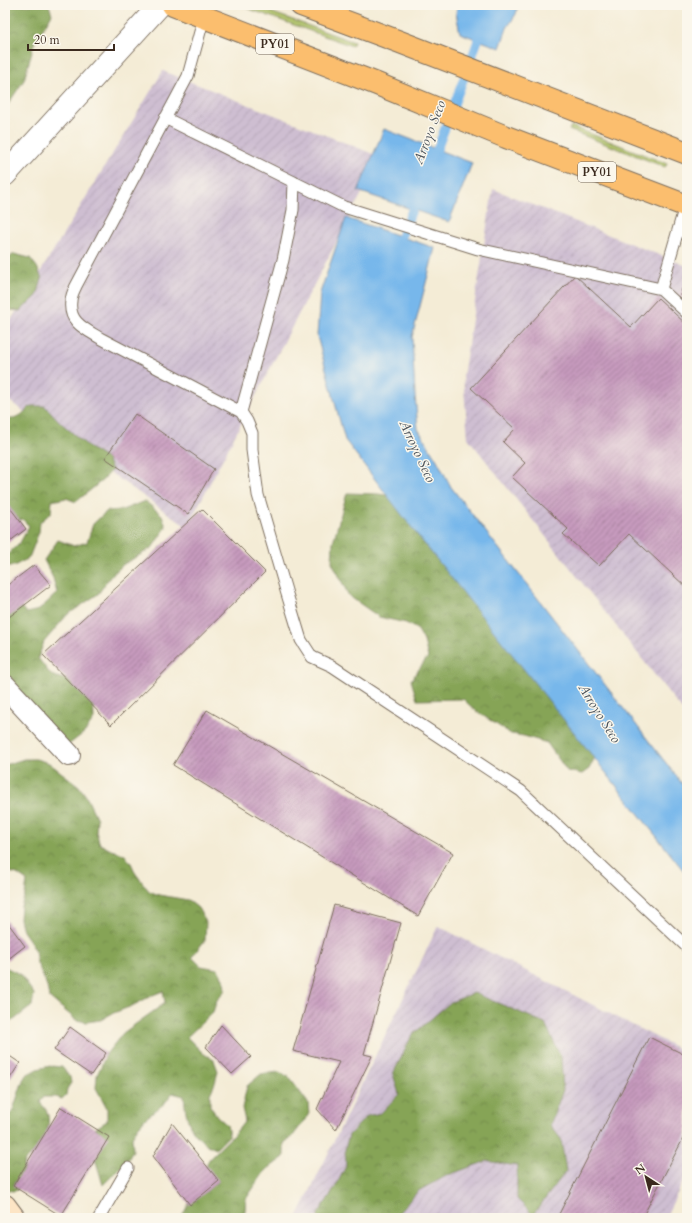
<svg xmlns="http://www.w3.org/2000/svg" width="692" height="1223" font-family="Cardo,serif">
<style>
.industrial{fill:url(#industrial-furrows)}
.green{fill:#a9bd61;stroke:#727440}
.forest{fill:url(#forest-crowns);stroke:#60673a}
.water{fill:#77b7eb;stroke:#597084}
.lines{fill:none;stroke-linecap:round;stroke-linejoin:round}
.stream{stroke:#77b7eb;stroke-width:9}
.building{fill:url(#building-hatch)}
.lane-casing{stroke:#7c6e5e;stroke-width:13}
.street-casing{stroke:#7c6e5e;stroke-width:24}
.secondary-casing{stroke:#7c6e5e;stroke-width:24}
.highway-casing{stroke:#7c6e5e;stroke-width:24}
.lane{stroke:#fff;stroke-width:11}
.street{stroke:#fff;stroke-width:22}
.secondary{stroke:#fde5c5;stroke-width:22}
.highway{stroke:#fbbe6e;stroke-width:22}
.labels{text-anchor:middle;stroke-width:3;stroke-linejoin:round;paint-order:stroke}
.shield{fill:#fbf7ec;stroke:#75685c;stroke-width:1}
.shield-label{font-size:12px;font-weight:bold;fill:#3b2a1e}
.water-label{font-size:14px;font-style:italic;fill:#4d545c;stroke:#fbf7ec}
</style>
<defs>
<pattern id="industrial-furrows" width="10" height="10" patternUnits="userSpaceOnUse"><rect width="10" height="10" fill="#cebed1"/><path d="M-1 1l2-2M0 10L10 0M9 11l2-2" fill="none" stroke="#b2a3b3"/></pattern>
<pattern id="forest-crowns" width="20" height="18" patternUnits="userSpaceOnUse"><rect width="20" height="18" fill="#86a457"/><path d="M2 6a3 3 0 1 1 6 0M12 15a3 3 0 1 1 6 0" fill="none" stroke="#6f8647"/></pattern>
<pattern id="building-hatch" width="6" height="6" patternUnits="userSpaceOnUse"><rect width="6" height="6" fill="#c69abd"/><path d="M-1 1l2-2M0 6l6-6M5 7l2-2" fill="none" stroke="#a27e99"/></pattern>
</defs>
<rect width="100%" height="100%" fill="#fbf7ec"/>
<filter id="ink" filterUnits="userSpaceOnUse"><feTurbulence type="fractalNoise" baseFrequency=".025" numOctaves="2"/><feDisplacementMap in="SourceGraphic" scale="8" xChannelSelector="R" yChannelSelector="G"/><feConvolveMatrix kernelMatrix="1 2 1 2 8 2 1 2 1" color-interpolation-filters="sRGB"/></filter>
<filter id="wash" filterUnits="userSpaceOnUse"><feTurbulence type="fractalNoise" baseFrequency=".012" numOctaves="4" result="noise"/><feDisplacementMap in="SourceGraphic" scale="16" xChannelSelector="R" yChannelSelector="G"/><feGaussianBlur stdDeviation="0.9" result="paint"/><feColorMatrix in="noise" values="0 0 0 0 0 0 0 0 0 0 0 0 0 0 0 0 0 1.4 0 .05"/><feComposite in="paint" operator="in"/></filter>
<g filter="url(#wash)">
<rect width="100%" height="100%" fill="#f4ecd6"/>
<path class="industrial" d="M163 71 381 157 187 527 5 398V330Z
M493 189 687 266V716L468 438 463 376Z
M438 926 687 1053V1174L665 1218H297Z"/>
<path class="green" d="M238 5H251L354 42 352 46Z
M571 126 665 163 667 164 666 166 665 167 569 130Z"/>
<path class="forest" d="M5 5H49L52 14 34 44 24 80 5 109Z
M14 254 30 258 37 267 42 279 37 296 20 311 10 310 5 314V261Z
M31 406H45L61 423 91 449 107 459 112 470 104 479 76 502 66 498 52 501 51 513 40 522 39 532 29 558 14 566H5L6 556 21 541 29 526 22 519 11 524 5 520V417L11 419 21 415Z
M347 493 378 494 401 497 598 751 589 769 582 774 567 771 547 743 524 736 511 734 476 711 463 699 417 700 411 680 428 657 424 641 418 630 406 623 379 617 349 596 332 562 333 542Z
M145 501 162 515 166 527 152 548 124 564 110 577 98 594 67 615 44 642 38 658 51 675 76 683 93 696 94 719 85 732 67 746 5 676 6 657H5V598L16 600 26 613 39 610 57 593 53 578 44 560 58 540 74 546 87 542 93 524 107 511 122 510Z
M24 759H36L49 763 79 786 86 796 97 819 96 832 100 844 111 850 124 854 131 863 136 874 149 891 159 895 188 900 198 908 206 922 205 940 192 957 201 966 218 969 224 980 225 990 217 1000 213 1012 187 1037 204 1054 214 1060 218 1071 215 1083 210 1094V1106L217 1116 227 1125 229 1136 216 1149C191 1138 186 1122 184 1096L172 1093 165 1103 146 1118 138 1127 132 1137 133 1150 128 1160 103 1185 89 1138 96 1128 107 1121V1108L96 1088 97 1075 107 1053 123 1033 165 1003 163 991 153 995 132 1006 111 1014 101 1020 87 1022 76 1020 49 997 47 986 37 963 35 951 30 941 23 931 20 919 21 906 25 895 27 881 17 874 5 871V826L6 825 5 765Z
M5 967 20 974 34 994 32 1006 14 1020 5 1022Z
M474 993 545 1023 561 1057 563 1090 550 1125 561 1139 566 1171 533 1215 517 1199V1166L487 1161 448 1175 418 1191 394 1218H318V1214L335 1188 346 1166 345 1149 349 1135 367 1116 381 1113 399 1094 393 1074 412 1035 451 1002Z
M50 1066 62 1067 70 1077 71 1083 67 1089 66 1095 62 1099 56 1097H44L40 1102C42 1105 46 1109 47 1112 52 1126 44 1141 35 1151 29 1157 25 1157 23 1166L26 1171C22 1182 21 1196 5 1189V1122L13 1110 23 1080 26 1075 37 1069Z
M279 1072 289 1077 308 1103 309 1115 292 1137 284 1143V1157L265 1171 246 1199 245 1211 243 1218H183V1214L195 1193 203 1170 210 1158 236 1132 245 1121 242 1108 247 1086 261 1074Z"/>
<path class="water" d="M457 5H518L516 14 507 28 500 48 460 33 456 13Z
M384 129 472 163 449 222 358 191Z
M346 218 435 248 412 337 415 395 418 429 437 460 451 487 687 790V875L412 528 345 440 317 336 320 293Z"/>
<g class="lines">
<path class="stream" d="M433 160 482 30
M397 247 417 198"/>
</g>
<g id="blocks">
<path class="building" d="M575 275 631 327 658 298 687 325V588L629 534 599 566 563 534 568 529 512 477 525 463 503 442 515 429 471 388Z
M687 277V301L679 297Z
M135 414 214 469 188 514 105 458Z
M5 501 26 529 5 545Z
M202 509 265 572 111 725 43 655Z
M34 565 51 585 9 617 5 611V587Z
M207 710 453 853 418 916 173 765Z
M334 905 401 923 364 1054 372 1056 336 1130 317 1109 339 1062 293 1051Z
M5 919 25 946 7 960 5 957Z
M221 1025 251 1057 232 1074 206 1047Z
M70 1027 106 1053 91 1075 54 1050Z
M649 1037 687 1056V1131L642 1218H557Z
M5 1053 20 1063 5 1086Z
M61 1107 109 1137 61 1216 13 1186Z
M172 1123 219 1181 190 1205 153 1156Z"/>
</g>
</g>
<g filter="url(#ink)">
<use href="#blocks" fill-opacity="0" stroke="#7c6e5e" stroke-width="1"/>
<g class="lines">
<g class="lane-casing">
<path id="lane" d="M204 17 188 76 76 286C74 290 71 296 71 301 68 322 85 329 100 338L241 412 247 421 252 433V450L258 495 287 594 301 640 312 657 332 666 521 791 687 947
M165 118 344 207 478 249 661 289
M685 206 661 289 687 313
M241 412 283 260 293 210 294 182
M99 1218 128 1168"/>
</g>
<g class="street-casing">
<path id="street" d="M5 175 160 5
M5 686 69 755"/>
</g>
<g class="secondary-casing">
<path id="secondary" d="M5 1206 14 1218"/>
</g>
<g class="highway-casing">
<path id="highway" d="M173 5 377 84 506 137 687 206
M301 5 400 42 687 153"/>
</g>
<use href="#lane" class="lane"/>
<use href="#street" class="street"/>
<use href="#secondary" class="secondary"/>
<use href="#highway" class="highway"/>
</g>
</g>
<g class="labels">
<g class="shield">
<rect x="256" y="34" width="38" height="20" rx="3"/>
<rect x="578" y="162" width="38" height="20" rx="3"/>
</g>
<g class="shield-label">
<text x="275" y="48">PY01</text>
<text x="597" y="176">PY01</text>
</g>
<g class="water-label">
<text transform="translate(429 132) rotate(-69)" y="5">Arroyo Seco</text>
<text transform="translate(418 451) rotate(65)" y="5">Arroyo Seco</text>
<text transform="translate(600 713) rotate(58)" y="5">Arroyo Seco</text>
</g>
</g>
<rect width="692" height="1223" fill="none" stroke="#fbf7ec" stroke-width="20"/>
<g transform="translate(646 1177) rotate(324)" stroke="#fbf7ec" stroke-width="3" paint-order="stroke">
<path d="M0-3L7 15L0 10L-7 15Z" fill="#3b2a1e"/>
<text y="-6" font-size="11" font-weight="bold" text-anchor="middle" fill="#3b2a1e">N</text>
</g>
<path d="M28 44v6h86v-6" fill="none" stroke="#3b2a1e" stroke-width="2"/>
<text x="34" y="44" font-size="12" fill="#3b2a1e" stroke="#fbf7ec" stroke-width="3" paint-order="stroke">20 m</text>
</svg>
